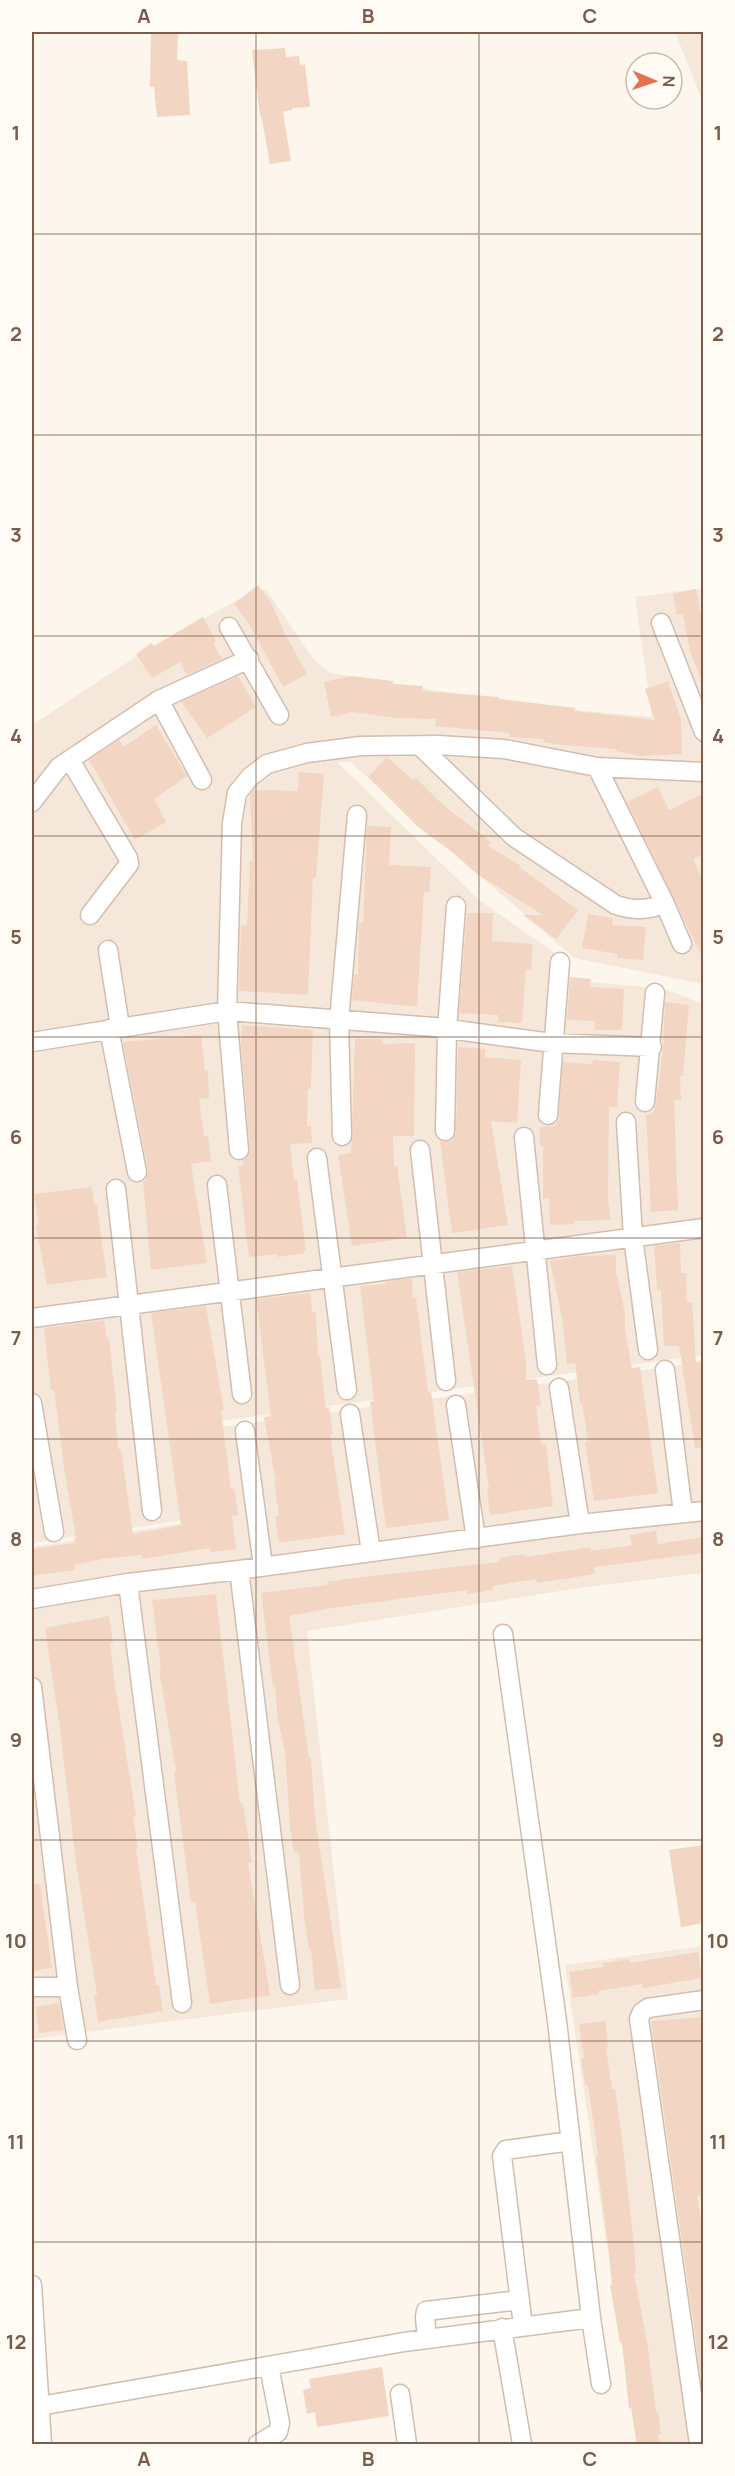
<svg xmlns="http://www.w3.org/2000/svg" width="735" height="2476" font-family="Manrope,sans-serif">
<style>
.residential{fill:#f5e8da}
.building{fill:#f3d5c3}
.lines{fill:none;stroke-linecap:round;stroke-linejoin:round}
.minor-casing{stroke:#d1beb0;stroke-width:21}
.minor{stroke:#fff;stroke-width:18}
.grid{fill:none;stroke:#7a5c4d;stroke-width:1.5;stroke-opacity:0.55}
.neatline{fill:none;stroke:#7a5c4d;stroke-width:2}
.grid-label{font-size:20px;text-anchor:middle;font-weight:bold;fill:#7a5c4d}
</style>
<rect width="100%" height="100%" fill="#fdf6ec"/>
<path class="residential" d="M675 32H703V103Z
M703 588V984L574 958 350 762H337L478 899 566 961 559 979 665 989 703 1004V1355L198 1424 204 1517 32 1543V725L137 656 239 599 266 589 314 660 331 673 532 706 652 717 635 597Z
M703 1362V1573L586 1587 307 1631 348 1999 32 2039V1547L210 1519 206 1429Z
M703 1946V2444H637L565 1965Z"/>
<path class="building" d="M151 32H178L177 60 187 61 190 115 157 117 154 87H150Z
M285 48 286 57 299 56 300 65 305 64 310 107 292 108V110L283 112 291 161 270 164 261 115 260 116 252 50Z
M258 585 271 602 284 632 307 674 283 687 249 624 234 604Z
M696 589 701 615 704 614V682H702L690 651 683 614 677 615 673 594Z
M203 617 216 641 213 643 222 659 187 675 180 662 152 678 136 654 152 643 154 646Z
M238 676 256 707 207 738 181 702Z
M351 676 393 681V684L423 686 422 691 499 697V699L575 708V711L655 720 645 689 668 681 681 719 682 754 641 756 616 751V749L564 745 543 742 544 739 509 737V733L435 726 436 719 397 718 353 712 331 717 324 682Z
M156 725 187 776 154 799 166 822 135 840 89 760 119 740 123 747Z
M387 757 413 780 416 778 442 804 491 842 488 846 520 865 519 867 578 910 556 939 523 915H543L477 874 452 852 418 827 368 777Z
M299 772 324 774 316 878H313L308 995 239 991 241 925 247 926 250 861H253L250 795 254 790 298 791Z
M658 787 669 810 704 793V854L693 859 704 882V961L627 802Z
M367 826 391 827 389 865 431 867 429 892H424L417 1007 352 1000 354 974 358 975 359 922 363 923Z
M467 913H493L492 941 533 944 531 970 526 969 522 1023 498 1022V1015L459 1013Z
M588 914 613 918 612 925 646 927 643 960 617 958V954L582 948Z
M570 977 591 979 590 987 624 989 622 1030H594L595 1021 567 1020Z
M665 1002 689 1005 683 1076H680L681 1100H674L678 1210 651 1212 646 1115 653 1114 656 1103 663 1048Z
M242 1025 313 1030 311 1089H308L307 1126H311L312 1143 290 1144 294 1180H297L305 1242 306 1250H303L304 1253 277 1257V1254L249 1257 238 1166 243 1165V1160L249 1155 250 1149 241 1045Z
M201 1035 205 1071 208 1070 209 1098 199 1099 204 1136H208L211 1161 191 1164 207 1263 151 1270 143 1181 146 1180 148 1170 123 1042Z
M355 1039H383L382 1044 415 1043 414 1136H393L394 1166H397L407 1238 352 1246 338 1155 351 1153Z
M458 1047 485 1049V1057L521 1060 517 1123 491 1121 508 1225 452 1233 440 1142 451 1141 456 1132Z
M593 1060 620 1062 617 1107H609L608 1200 611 1220 574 1221V1224L550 1225 549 1198 543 1199V1146H540L539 1127 555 1126 558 1121 563 1062 592 1064Z
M92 1187 94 1205H97L107 1277 47 1285 36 1226 39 1225 34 1194Z
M680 1243 681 1273H686L687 1302H692L696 1362 704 1361V1447L695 1448 679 1346H664L661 1290 657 1291 654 1246Z
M616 1255V1272L625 1313V1330L632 1368 640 1367 658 1493 594 1501 585 1442 588 1441 582 1402 580 1403 575 1363 567 1364 562 1318 550 1261 579 1256Z
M512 1266 526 1361V1380L537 1379 541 1405 536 1406 541 1445 546 1444 553 1506 490 1515 487 1489 489 1488 457 1272Z
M412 1278 413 1298H416L428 1392 431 1391 449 1520 386 1528 370 1402 374 1401 360 1286 386 1284 385 1282Z
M310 1293 312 1312H316L318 1356H320L326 1408 329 1407 333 1434H330L345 1534 279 1543 275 1517 279 1516 274 1482H276L264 1417 271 1416 256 1299Z
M206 1306 224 1410 221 1411 231 1489 234 1488 238 1515 232 1516 236 1549 211 1552 210 1548 143 1559 142 1555 103 1559 74 1565 75 1570 32 1576V1549L75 1543 74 1538H76L64 1468 54 1390H51L44 1328 104 1320 107 1339H109L117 1411 115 1412 118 1449H121L133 1534 181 1525 151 1313Z
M656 1531 658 1544 704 1537V1553L594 1567 595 1574 537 1583 536 1579 492 1586 493 1590 467 1594V1590L331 1608 289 1616 309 1758H311L315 1817 341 1988 315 1990 311 1949H309L304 1916 299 1852 294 1853 290 1827 285 1752 278 1720 275 1687H273L261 1593 328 1585 327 1582 353 1578 499 1562V1558L524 1554 525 1557 591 1547V1551L632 1545 630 1535Z
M216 1594 240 1803H243L252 1863H248L270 1995 210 2004 195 1902 191 1903 174 1772 176 1771 159 1670 161 1669 152 1600Z
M109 1616 113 1643H110L114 1678 136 1816 133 1817 138 1849H136L156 1985H159L163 2011 98 2022 94 1995H97L76 1863 60 1729 45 1628Z
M704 1845V1923L681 1927 669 1850Z
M32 1884H40L52 1968 32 1971Z
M698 1952 702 1978 643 1988V1984L598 1991 599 1994 573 1998 569 1972 604 1967 603 1963 629 1959 630 1963Z
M59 2003 64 2030 39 2033 36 2007Z
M704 2017V2196H697L704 2240 703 2391 651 2021Z
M605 2021 608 2047 606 2048 612 2089H615L623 2146 634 2244 636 2274H634L648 2347 656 2412 658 2411 661 2434 658 2435 660 2445H637L631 2408 629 2409 622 2343H620L610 2285H612L609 2254 596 2155H598L588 2085H585L581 2059 584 2058 579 2024Z
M382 2367 389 2416 317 2427 315 2412 307 2414 303 2390 311 2388 309 2379Z"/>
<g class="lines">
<g class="minor-casing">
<path id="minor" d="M661 623 704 732
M229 627 279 715
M159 700 202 780
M420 746 514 837 616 905C635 911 646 910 665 904
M70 760 128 858 129 864 90 915
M597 767 665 904 682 944
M32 802 59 767 159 700 249 659
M108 950 120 1027
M109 1029 137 1172
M32 1042 227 1011 434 1027 552 1043 652 1047
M645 1102 655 993
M548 1115 560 962
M626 1122 633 1237 648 1350
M445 1131 447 1029 456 906
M342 1136 339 1021 357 815
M524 1137 547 1365
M239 1150 227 1011 232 823 237 793 250 777 267 764 307 753 361 746 438 745 504 749 597 767 704 772
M420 1150 446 1381
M317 1158 347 1390
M217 1185 242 1394
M116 1189 152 1511
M32 1318 704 1228
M665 1370 683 1513
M559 1388 580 1524
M32 1403 54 1532
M456 1405 476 1539
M350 1414 371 1552
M245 1431 263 1566
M239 1570 290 1985
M128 1583 182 2003
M32 1599 128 1583 239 1570 580 1524 704 1511
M503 1634 557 2021 591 2318 601 2384
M32 1687 68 1987 77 2040
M32 1987H68
M32 2285 42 2444
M523 2326 502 2156 506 2150 571 2141
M502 2328 522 2444
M427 2339 425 2317 426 2311 520 2300
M400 2394 407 2444
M40 2406 404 2342 591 2318
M258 2444 278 2432 280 2423 269 2366
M699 2444 639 2019 642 2012 648 2008 704 2000"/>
</g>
<use href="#minor" class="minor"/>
</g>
<path class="grid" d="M256 32V2444M479 32V2444M32 234H704M32 435H704M32 636H704M32 836H704M32 1037H704M32 1238H704M32 1439H704M32 1640H704M32 1840H704M32 2041H704M32 2242H704"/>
<rect width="735" height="2476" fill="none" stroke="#fffaf3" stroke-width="66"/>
<g transform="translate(654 81) rotate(92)"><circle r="28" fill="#fffaf3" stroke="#cabbb1" stroke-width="1.5"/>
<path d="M0-4.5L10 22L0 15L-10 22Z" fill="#e76f51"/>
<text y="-9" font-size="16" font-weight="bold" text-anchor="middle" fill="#7a5c4d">N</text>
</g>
<rect x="33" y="33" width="669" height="2410" class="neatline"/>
<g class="grid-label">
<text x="144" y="23">A</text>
<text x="368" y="23">B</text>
<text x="590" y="23">C</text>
<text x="16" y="140">1</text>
<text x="718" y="140">1</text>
<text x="16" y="341">2</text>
<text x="718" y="341">2</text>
<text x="16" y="542">3</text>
<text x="718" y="542">3</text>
<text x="16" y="743">4</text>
<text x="718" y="743">4</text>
<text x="16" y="944">5</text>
<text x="718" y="944">5</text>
<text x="16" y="1144">6</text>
<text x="718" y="1144">6</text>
<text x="16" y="1345">7</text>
<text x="718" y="1345">7</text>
<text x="16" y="1546">8</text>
<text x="718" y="1546">8</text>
<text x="16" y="1747">9</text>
<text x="718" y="1747">9</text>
<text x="16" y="1948">10</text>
<text x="718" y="1948">10</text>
<text x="16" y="2149">11</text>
<text x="718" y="2149">11</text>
<text x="16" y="2349">12</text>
<text x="718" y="2349">12</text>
<text x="144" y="2466">A</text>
<text x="368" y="2466">B</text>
<text x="590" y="2466">C</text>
</g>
</svg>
